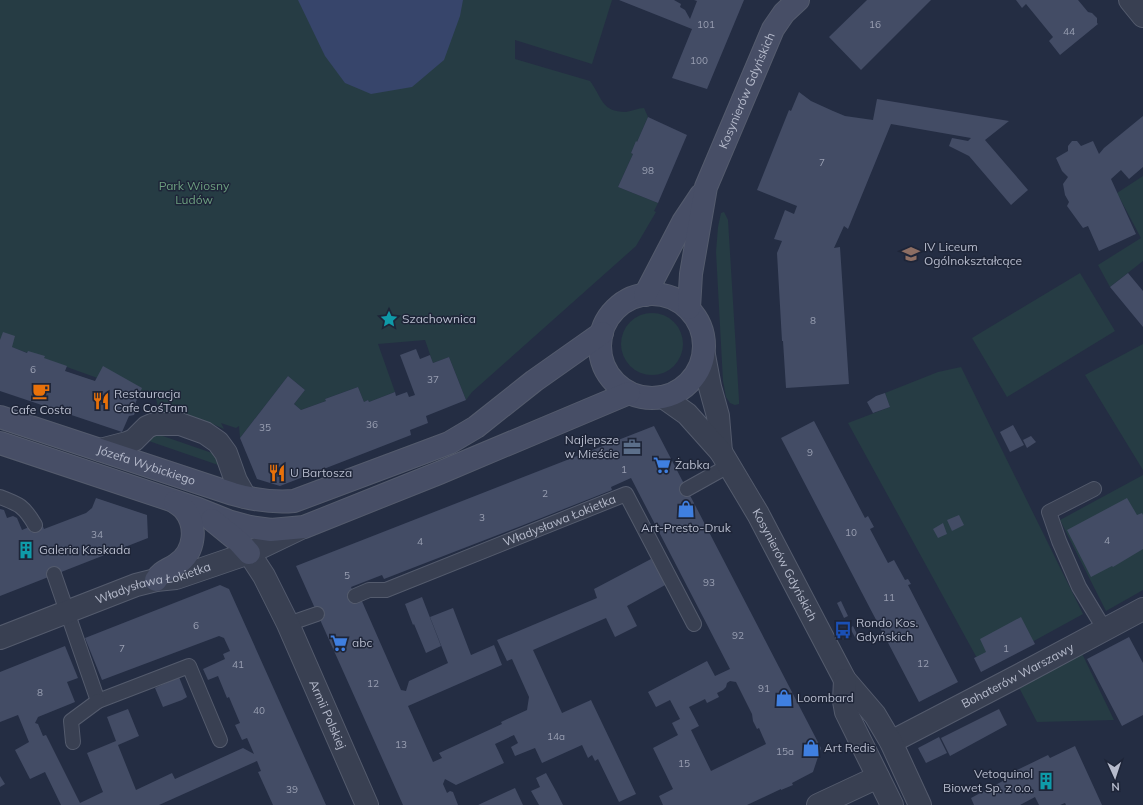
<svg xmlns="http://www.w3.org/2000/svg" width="1143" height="805" font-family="Mulish,sans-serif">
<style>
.green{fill:#263c44}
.water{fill:#37456b}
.building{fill:#434c65;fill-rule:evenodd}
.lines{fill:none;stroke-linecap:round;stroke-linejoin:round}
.service-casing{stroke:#545b6d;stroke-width:16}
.minor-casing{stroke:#545b6d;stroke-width:24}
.tertiary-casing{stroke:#545b6d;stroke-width:24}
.secondary-casing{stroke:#545b6d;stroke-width:24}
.service{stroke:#394052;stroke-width:14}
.minor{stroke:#394052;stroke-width:22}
.tertiary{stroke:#394052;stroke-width:22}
.secondary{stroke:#474e66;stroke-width:22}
.labels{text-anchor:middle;stroke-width:3;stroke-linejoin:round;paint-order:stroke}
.number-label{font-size:10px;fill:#999fb2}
.street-label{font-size:12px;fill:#b6bbcc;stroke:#1e2538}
.park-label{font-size:12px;fill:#6c9f7f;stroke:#1e2538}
.poi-label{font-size:12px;fill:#b6bbcc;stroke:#1e2538;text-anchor:start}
</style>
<rect width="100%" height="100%" fill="#242d43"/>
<path class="green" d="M0 0H612L592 64 515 40V59L590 81C602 97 601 112 626 112 632 111 638 108 644 108L648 117 637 142H636L631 153 633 154 618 187 658 203 654 211 656 212 636 246 472 392 466 400 449 357 433 363 425 340 378 344 395 392 369 402 368 400 364 402 358 387 325 399 326 401 301 410 294 404 305 390 288 376 240 438 239 426 236 428 221 423 224 429 201 419 195 425 172 419 159 410 156 399 0 343Z
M1143 176V261L1110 287 1098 265 1141 238 1117 193Z
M724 212 728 220 739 400V404L735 405 730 403 726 397 723 381 716 252 718 227 721 213Z
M1080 273 1115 331 1007 397 972 338Z
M621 344a31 31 0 1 1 62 0a31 31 0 1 1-62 0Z
M1143 344V470L1085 375Z
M961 367 1083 614 983 669 848 423 890 407 885 393 938 372Z
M157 434 215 454 224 467 143 439Z
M1143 475V590L1106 611 1060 520Z
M1075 639 1114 720 1037 722 1014 678Z"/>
<path class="water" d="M298 0H463L460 16 444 60 412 87 371 94 345 83 325 56Z"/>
<path class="building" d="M619 0H674L681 4 680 7 685 10 690 19 697 1 694 0H744L707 89 672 78 692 29Z
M867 0H931L861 70 829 37Z
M1016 0H1078L1088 12 1092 13 1097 18V23L1098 24 1060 55 1049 41 1053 37 1026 4 1022 8Z
M799 92 811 101 833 111 845 116 873 120 877 99 1009 121 985 140 1028 190 1011 205 969 156 949 146 952 138 968 141 971 138 891 124 848 229 844 226 834 248 840 247 849 384 786 388 783 341H782L777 253 782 241 774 239 785 210 794 214 797 206 757 190 789 110 791 111Z
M1143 116V167L1129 179 1121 170 1111 179 1136 234 1099 251 1088 226 1083 228 1067 206 1069 202 1065 195 1063 184 1068 177 1062 171 1056 158 1068 151V146L1072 141H1077L1081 146 1093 141 1099 154 1104 148Z
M648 117 687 135 658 203 618 187 633 154 631 153 636 141 637 142Z
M1128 273 1143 291V327L1110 287Z
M3 332 15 336 12 347 27 353 28 351 45 356 44 358 67 366 65 371 95 381 103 366 142 388 135 404 137 408 134 415 129 416 122 432 0 391V340Z
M416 349 420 359 430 355 433 363 449 357 466 400 426 416 428 423 410 430 411 435 280 486 257 479 240 438 288 376 305 390 294 404 301 410 326 401 325 399 358 387 364 402 368 400 369 402 395 392 396 396 407 392 409 397 415 395 400 355Z
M885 393 890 407 873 413 867 402 876 396Z
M814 421 865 518 868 516 874 527 870 529 888 563 894 560 905 580 908 579 911 584 908 585 958 682 919 702 781 438Z
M1013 425 1024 445 1010 452 1000 432Z
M654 426 821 748 813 772 792 783 793 785 781 790V789L747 805H663L659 796 673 789 653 748 678 735 672 723 680 719 670 700 656 707 648 692 707 661 715 676 730 669 631 478 611 487 612 490 521 526 384 579 382 575 351 587 355 596 361 599 401 690 406 691 409 681 448 663 430 617 453 608 471 655 494 645 502 665 408 706 433 762 442 758 439 753 502 724 501 722 527 710 529 697 512 659 507 661 497 640 597 598 594 589 651 559 667 584 627 606 637 626 615 637 606 618 533 650 562 713 591 700 636 794 619 802 598 759 595 761 592 755 588 758 582 745 542 763 535 748 515 756 511 747 518 743 514 735 495 744 504 763 456 785 445 779 443 784 447 793 450 791 453 792 458 805H403L296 566ZM730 681 736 682 752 714 753 721 757 729 759 728 766 744 711 771 691 730 699 726 689 707 705 699 707 703 719 697 717 693 723 690 726 687 727 683Z
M1031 436 1036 442 1027 448 1023 440Z
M96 498 147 515 148 538 0 596V509L4 510 7 518 13 516 17 518 22 530 41 522 44 529 86 513 92 508Z
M1127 498 1137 515 1142 513 1143 515V549L1113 567 1112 566 1091 577 1067 530Z
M959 515 964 525 952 531 947 520Z
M943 523 947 534 938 538 933 529Z
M220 585 229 589 326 805H273L258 772 261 771 257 761 159 805H61L45 772 30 779 15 750 29 742 18 715 0 722V672L65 646 78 678 67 682 75 702 38 717 35 723 38 724 43 736 46 735 80 803 103 792 87 753 116 741 107 717 128 709 139 736 118 745 136 790 172 773 175 779 243 748 254 754 247 738 242 740 235 725 240 723 229 697 227 698 218 676 208 680 203 669 225 659 223 654 230 651 224 638 219 636 102 680 85 638Z
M422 597 441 646 426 653 414 624 413 625 405 604Z
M841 601 848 616 844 618 837 603Z
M1021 617 1035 644 981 672 974 658 986 652 980 639Z
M853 626 860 640 857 641 850 628Z
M1129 637 1143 663V715L1122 726 1087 659Z
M179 677 187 697 182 700 163 707 155 688Z
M999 709 1007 725 950 756 941 738Z
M939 737 947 753 926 763 918 748Z
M1075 746 1102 805H1066L1065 803 1060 805H1039L1035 797 1020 805H974L971 798 1014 775 1013 772 1048 755 1050 758Z
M546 773 557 793 563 805H539L531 791 540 787 536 778Z
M0 776 5 784 0 787Z
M515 788 523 805H478Z"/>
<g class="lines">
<g class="service-casing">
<g id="service">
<path d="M687 489 730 465"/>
<path d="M1094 489 1049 512 1059 541 1079 587 1105 630"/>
<path d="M0 497C19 504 24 506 35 525"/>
<path d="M54 574 98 701 189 666 220 740"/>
<path id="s1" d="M355 596 369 590H386L626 494 694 624"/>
<path d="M288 624 317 614"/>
<path d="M73 742 71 721 98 701"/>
</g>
</g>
<g class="minor-casing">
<g id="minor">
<path d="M1130 0 1143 16"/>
<path d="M100 450 127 443 134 440 147 427 154 424H180L205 433 218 442 226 453 236 481 245 497"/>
<path id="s2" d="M249 553 264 576 288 624 367 805"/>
<path id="s3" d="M0 638 136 585 156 580 176 578 249 553 301 528"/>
<path id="s4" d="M891 742 1014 678 1143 609"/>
<path d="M818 805 878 777"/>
</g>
</g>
<g class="tertiary-casing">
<g id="tertiary">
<path d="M704 355 710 387 718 416 721 452"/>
<path id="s5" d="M663 397 687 414 721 452 758 514 845 680 875 715 891 742 920 805"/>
<path d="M845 680 844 701 846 712 892 805"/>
</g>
</g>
<g class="secondary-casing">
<g id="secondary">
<circle cx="652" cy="346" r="52"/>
<path d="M645 295 683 222 701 195"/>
<path id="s6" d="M689 308 691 274 706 187 773 29 784 13 798 0"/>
<path id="s7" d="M0 417 233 494C254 500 272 503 294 501L449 443 476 427 534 381 602 333"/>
<path d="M0 443 198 509 228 521 250 527 271 530 304 527 439 473 629 393"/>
<path d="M212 520 239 542 249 553"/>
<path d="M156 580C161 571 169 570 177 564 195 552 198 526 184 509 181 506 178 504 175 502"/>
</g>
</g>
<use href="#service" class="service"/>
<use href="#minor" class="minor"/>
<use href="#tertiary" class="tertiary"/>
<use href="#secondary" class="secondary"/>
</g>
<defs>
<g id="school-bare" transform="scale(1.38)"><path d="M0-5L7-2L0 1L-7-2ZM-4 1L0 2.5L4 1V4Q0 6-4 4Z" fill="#8d6e63" stroke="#1e2538" stroke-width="2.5" paint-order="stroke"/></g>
<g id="sight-bare" transform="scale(1.38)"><path d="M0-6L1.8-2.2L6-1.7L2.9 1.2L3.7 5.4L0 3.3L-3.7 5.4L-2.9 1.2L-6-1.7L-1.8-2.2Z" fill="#0f9aa8" stroke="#1e2538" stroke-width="2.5" paint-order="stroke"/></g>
<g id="cafe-bare" transform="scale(1.38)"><path d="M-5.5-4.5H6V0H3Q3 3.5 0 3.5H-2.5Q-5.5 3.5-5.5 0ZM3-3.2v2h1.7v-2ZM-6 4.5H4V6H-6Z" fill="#e8710a" stroke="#1e2538" stroke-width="2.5" paint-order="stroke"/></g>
<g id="restaurant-bare" transform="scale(1.38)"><path d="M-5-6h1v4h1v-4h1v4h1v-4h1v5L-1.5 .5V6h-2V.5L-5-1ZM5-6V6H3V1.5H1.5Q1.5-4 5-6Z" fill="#e8710a" stroke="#1e2538" stroke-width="2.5" paint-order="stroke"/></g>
<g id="office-bare" transform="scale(1.38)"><path d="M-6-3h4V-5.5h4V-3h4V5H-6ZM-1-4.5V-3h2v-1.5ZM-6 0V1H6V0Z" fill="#5c6f8a" stroke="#1e2538" stroke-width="2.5" paint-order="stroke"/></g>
<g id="supermarket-bare" transform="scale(1.38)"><path d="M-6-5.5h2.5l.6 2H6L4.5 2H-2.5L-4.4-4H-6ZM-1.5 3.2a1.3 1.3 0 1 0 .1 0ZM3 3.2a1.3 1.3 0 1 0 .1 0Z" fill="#3f7fe0" stroke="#1e2538" stroke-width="2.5" paint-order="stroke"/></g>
<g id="shop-bare" transform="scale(1.38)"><path d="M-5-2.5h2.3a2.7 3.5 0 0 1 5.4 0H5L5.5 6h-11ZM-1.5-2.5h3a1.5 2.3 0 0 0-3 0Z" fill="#3f7fe0" stroke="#1e2538" stroke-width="2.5" paint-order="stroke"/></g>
<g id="building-bare" transform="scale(1.38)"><path d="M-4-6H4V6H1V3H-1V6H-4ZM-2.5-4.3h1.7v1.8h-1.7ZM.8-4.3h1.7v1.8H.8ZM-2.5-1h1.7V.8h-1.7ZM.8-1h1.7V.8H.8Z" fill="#0f9aa8" stroke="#1e2538" stroke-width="2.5" paint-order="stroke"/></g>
<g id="bus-bare" transform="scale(1.38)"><path d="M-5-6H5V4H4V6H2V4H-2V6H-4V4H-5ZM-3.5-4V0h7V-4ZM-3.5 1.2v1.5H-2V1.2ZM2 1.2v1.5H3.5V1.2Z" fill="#1a4fb4" stroke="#1e2538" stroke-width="2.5" paint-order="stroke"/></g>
</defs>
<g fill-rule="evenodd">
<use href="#school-bare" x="911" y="254"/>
<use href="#sight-bare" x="389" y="319"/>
<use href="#cafe-bare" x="41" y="391"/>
<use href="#restaurant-bare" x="101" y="401"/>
<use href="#office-bare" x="632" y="447"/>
<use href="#supermarket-bare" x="662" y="465"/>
<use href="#restaurant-bare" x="277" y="473"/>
<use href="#shop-bare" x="686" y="509"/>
<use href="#building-bare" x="26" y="550"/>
<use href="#bus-bare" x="843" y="630"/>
<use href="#supermarket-bare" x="339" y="643"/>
<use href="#shop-bare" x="784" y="698"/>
<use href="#shop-bare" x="811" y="748"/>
<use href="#building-bare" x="1046" y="781"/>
</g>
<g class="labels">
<g class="number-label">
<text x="706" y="28">101</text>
<text x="875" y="28">16</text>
<text x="1069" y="35">44</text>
<text x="699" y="64">100</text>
<text x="822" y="166">7</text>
<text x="648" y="174">98</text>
<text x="813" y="324">8</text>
<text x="33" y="373">6</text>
<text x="433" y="383">37</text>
<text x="372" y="428">36</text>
<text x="265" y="431">35</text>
<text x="810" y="456">9</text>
<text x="624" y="473">1</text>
<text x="545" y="497">2</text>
<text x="482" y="521">3</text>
<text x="851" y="536">10</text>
<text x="97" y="538">34</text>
<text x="1107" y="544">4</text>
<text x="420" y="545">4</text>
<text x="347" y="579">5</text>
<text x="709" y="586">93</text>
<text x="889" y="601">11</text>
<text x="196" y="629">6</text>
<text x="738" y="639">92</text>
<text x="122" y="652">7</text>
<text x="1006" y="652">1</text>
<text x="923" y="667">12</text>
<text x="238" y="668">41</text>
<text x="373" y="687">12</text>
<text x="764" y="692">91</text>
<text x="40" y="696">8</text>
<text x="259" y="714">40</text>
<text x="556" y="740">14a</text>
<text x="401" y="748">13</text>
<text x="785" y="755">15a</text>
<text x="684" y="767">15</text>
<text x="292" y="793">39</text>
</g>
<g class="street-label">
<text dy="4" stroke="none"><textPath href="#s6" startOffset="227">Kosynierów Gdyńskich</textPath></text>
<text dy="4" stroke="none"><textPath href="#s7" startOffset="154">Józefa Wybickiego</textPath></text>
<text dy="4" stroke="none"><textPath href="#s1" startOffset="219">Władysława Łokietka</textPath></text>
<text dy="4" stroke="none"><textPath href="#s5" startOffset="210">Kosynierów Gdyńskich</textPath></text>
<text dy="4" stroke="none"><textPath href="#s3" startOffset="163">Władysława Łokietka</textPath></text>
<text dy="4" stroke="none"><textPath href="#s4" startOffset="143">Bohaterów Warszawy</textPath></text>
<text dy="4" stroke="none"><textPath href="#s2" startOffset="180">Armii Polskiej</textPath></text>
</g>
<g class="park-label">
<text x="194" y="190">Park Wiosny<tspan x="194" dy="14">Ludów</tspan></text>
</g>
<g class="poi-label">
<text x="924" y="251">IV Liceum<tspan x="924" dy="14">Ogólnokształcące</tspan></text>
<text x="402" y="323">Szachownica</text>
<text x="114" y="398">Restauracja<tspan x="114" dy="14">Cafe CośTam</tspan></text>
<text x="41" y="414" text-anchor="middle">Cafe Costa</text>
<text x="619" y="444" text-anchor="end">Najlepsze<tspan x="619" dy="14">w Mieście</tspan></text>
<text x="675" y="469">Żabka</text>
<text x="290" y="477">U Bartosza</text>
<text x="686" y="532" text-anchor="middle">Art-Presto-Druk</text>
<text x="39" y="554">Galeria Kaskada</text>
<text x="856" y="627">Rondo Kos.<tspan x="856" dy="14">Gdyńskich</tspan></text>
<text x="352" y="647">abc</text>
<text x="797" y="702">Loombard</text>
<text x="824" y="752">Art Redis</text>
<text x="1033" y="778" text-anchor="end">Vetoquinol<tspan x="1033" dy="14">Biowet Sp. z o.o.</tspan></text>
</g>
</g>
<g transform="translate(1115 777) rotate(177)" stroke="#1e2538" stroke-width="3" paint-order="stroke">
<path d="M0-3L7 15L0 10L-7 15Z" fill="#b6bbcc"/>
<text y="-6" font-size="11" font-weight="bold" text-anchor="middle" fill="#b6bbcc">N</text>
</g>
</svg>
